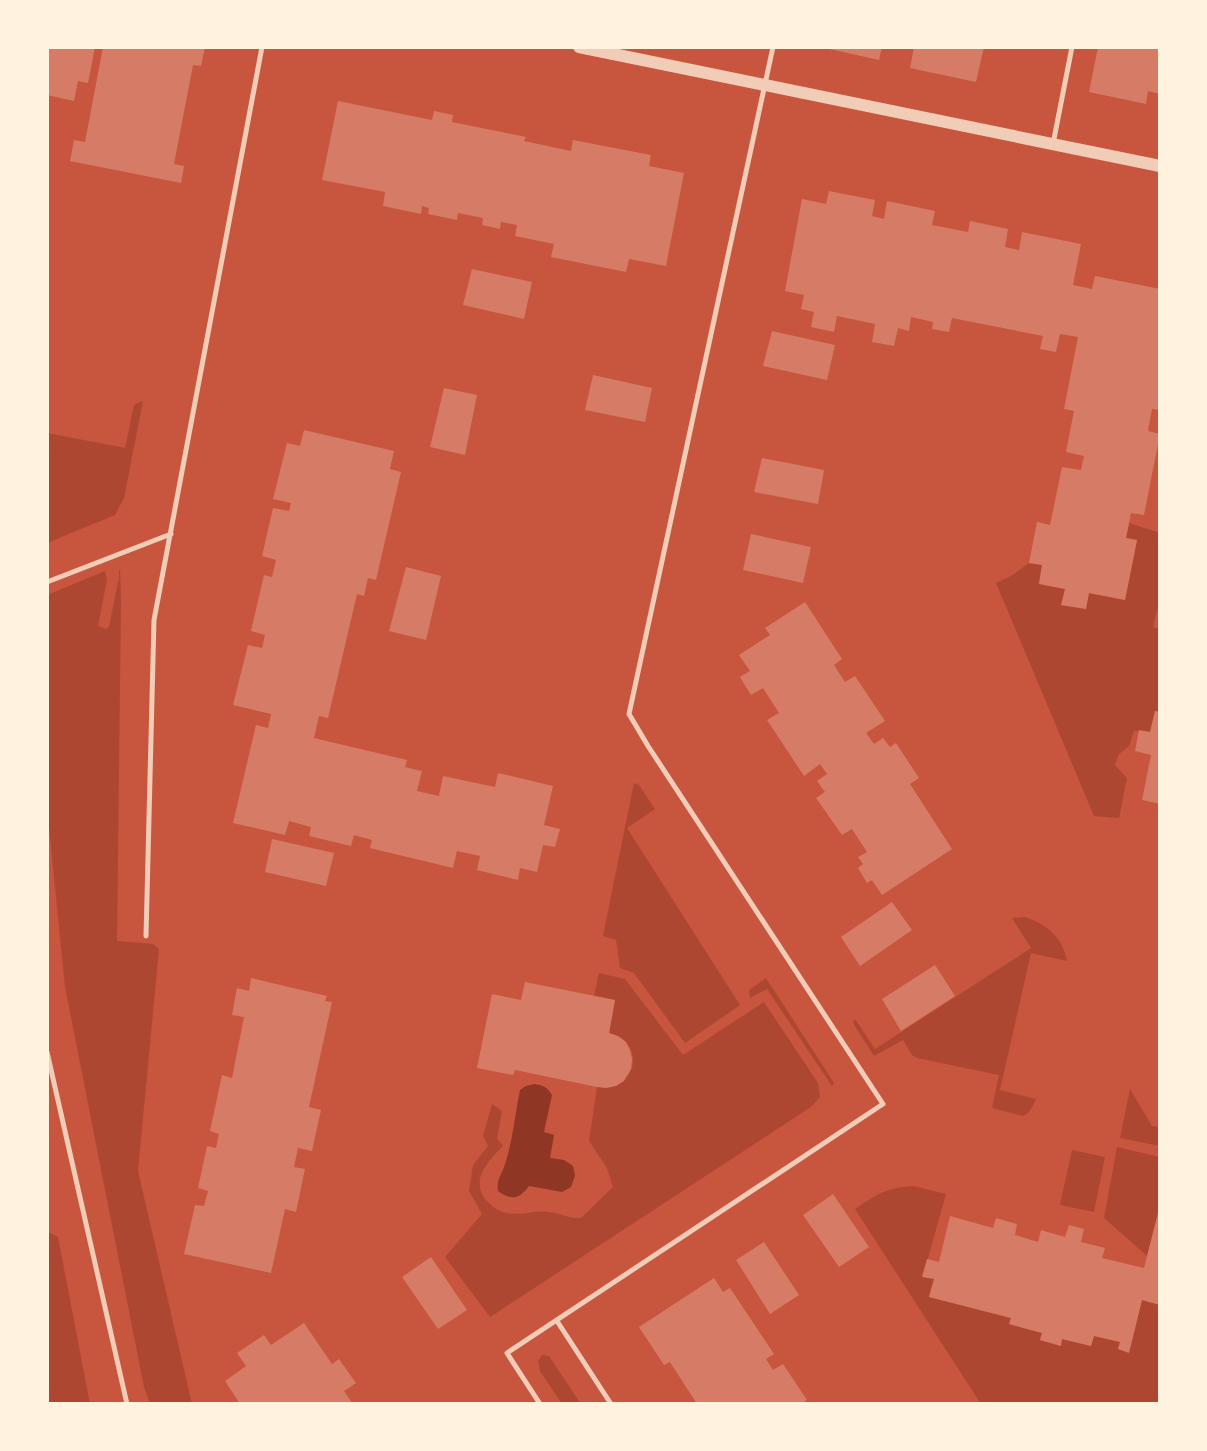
<svg xmlns="http://www.w3.org/2000/svg" width="1207" height="1451" font-family="Literata,serif">
<style>
.green{fill:#ae4732}
.water{fill:#8f3625}
.building{fill:#d67c66}
.lines{fill:none;stroke-linecap:round;stroke-linejoin:round}
.service{stroke:#f1ccb7;stroke-width:5}
.tertiary{stroke:#f1ccb7;stroke-width:12}
</style>
<rect width="100%" height="100%" fill="#c8553d"/>
<path class="green" d="M143 401 124 498 115 515 47 543V433L125 448 134 405Z
M1129 523 1160 533V598L1153 627 1160 629V712L1155 711 1150 732 1134 731 1129 746 1119 754 1115 765 1127 778 1119 818 1094 816 996 583 1011 576 1029 563 1042 565 1039 584 1065 589 1062 605 1085 609 1089 593 1125 600 1137 541 1126 538Z
M120 569 121 602 117 941 153 944 159 949 138 1171 192 1404H150L144 1387 65 987 47 807V595L105 571 107 580 98 626 106 629 109 627 118 582 119 580V570Z
M634 783 639 785 655 809 627 828 740 1005 685 1043 634 973 620 968 616 940 603 936Z
M1025 917C1047 924 1063 938 1067 961L1031 953 1000 1090 1036 1099C1033 1106 1030 1113 1023 1116L992 1108 999 1075 917 1058 912 1055 903 1040 874 1056 853 1023 855 1019 875 1049 1031 948 1012 918Z
M599 973 625 979 683 1055 764 1002 818 1083 820 1097 811 1107 490 1317 445 1257 482 1214 469 1191 473 1165 488 1146 483 1136 492 1104 502 1111 497 1139 503 1146C488 1161 469 1181 487 1201 493 1207 498 1211 506 1213 520 1216 535 1210 549 1212 560 1213 570 1219 581 1218L613 1187 607 1168 589 1141 597 1087C627 1090 645 1062 624 1040 620 1036 614 1035 609 1033L615 1001 594 996Z
M766 978 834 1083 832 1086 767 989 750 998 749 990Z
M1130 1089 1152 1126 1160 1127V1146L1120 1138Z
M1117 1147 1160 1157V1206L1147 1256 1104 1218Z
M1072 1150 1105 1157 1094 1212 1060 1205Z
M913 1186 946 1194 923 1276 934 1279 929 1297 1011 1318 1010 1324 1042 1333 1040 1340 1060 1346 1062 1339 1091 1346 1094 1336 1120 1342 1118 1349 1129 1352 1142 1300 1160 1305V1404H981L855 1209C877 1194 886 1188 913 1186Z
M50 1233 58 1237 90 1404H47V1234Z
M542 1355 549 1356 581 1404H562L540 1371 538 1361Z"/>
<path class="water" d="M534 1084C543 1085 547 1087 552 1095L544 1132 554 1135 550 1158 564 1160 573 1166 575 1176 571 1187 562 1192 529 1186C519 1199 512 1201 498 1191 496 1179 502 1175 505 1164 513 1140 515 1114 520 1090L526 1086Z"/>
<path class="building" d="M47 47H95L88 83 78 81 74 101 47 95Z
M103 47H205L201 66 193 65 174 164 184 166 181 183 70 161 74 140 85 142Z
M826 47H882L879 60 825 48Z
M914 47H984L976 82 910 68Z
M1098 47H1160V94L1148 91 1146 104 1089 92Z
M338 101 432 120 434 111 453 115 452 122 526 137 524 141 571 151 573 140 651 155 649 166 684 173 666 266 629 259 626 272 551 257 554 244 515 236 517 225 501 222 500 229 482 225 483 218 458 213 457 220 428 214 429 208 422 206 421 214 383 206 385 192 322 180Z
M829 191 875 200 872 216 884 219 887 201 935 211 932 225 968 232 970 221 1008 229 1005 247 1019 250 1022 232 1081 244 1073 285 1092 289 1095 276 1160 289V410L1152 409 1148 431 1160 434 1144 515 1131 513 1126 538 1137 540 1125 600 1089 593 1086 609 1061 605 1065 589 1039 584 1042 565 1029 563 1037 522 1050 525 1062 467 1081 470 1084 456 1066 452 1074 411 1064 409 1078 337 1060 334 1056 352 1040 349 1043 336 952 318 949 332 932 329 933 322 911 317 909 331 898 328 894 346 872 342 875 324 837 316 834 332 811 327 814 312 801 309 804 295 785 291 802 199 826 204Z
M472 269 532 282 524 319 463 305Z
M772 331 835 345 827 380 763 366Z
M593 375 652 388 645 422 585 410Z
M444 388 477 395 465 455 430 447Z
M304 430 394 451 390 469 401 472 376 580 368 578 364 596 357 594 328 718 319 716 314 738 407 760 405 767 422 771 417 791 439 796 443 776 495 787 498 773 553 786 544 825 560 829 555 847 543 845 537 872 520 868 518 880 477 870 480 856 457 851 453 868 370 848 372 840 354 835 351 846 309 836 311 827 289 821 285 835 233 823 256 725 268 728 271 714 233 705 248 645 262 648 265 635 251 631 264 575 272 577 276 560 262 556 273 508 289 511 291 503 273 499 287 443 300 446Z
M762 458 824 470 818 504 754 492Z
M751 534 811 547 803 583 743 570Z
M406 567 441 576 426 640 389 631Z
M805 602 842 659 834 665 845 682 855 676 885 721 866 733 874 744 883 738 890 747 896 743 919 778 910 784 952 849 882 895 872 880 867 883 858 868 863 864 858 857 867 852 852 829 842 835 816 798 825 792 817 781 827 774 820 764 804 776 767 720 779 713 763 688 751 695 740 677 750 671 739 655 770 635 765 628Z
M1155 711 1160 712V804L1142 800 1151 755 1135 751 1139 730 1150 732Z
M272 839 334 853 326 886 265 872Z
M892 902 912 930 860 966 841 937Z
M935 965 955 996 901 1031 882 999Z
M251 978 327 996 325 1001 332 1002 309 1107 321 1110 312 1151 298 1148 294 1167 305 1169 296 1212 285 1209 271 1273 184 1254 195 1205 204 1206 208 1191 198 1188 207 1146 216 1148 219 1134 210 1131 222 1075 232 1078 244 1017 232 1015 237 988 249 991Z
M525 982 615 1000 609 1033 618 1036 626 1042 630 1050 632 1059 631 1069 624 1081 616 1086 606 1088 597 1087 515 1070 513 1075 477 1068 492 994 521 1000Z
M833 1194 869 1247 839 1267 803 1215Z
M1159 1209 1160 1305 1142 1300 1129 1353 1118 1349 1120 1342 1094 1336 1091 1346 1062 1339 1061 1346 1040 1340 1042 1333 1009 1324 1011 1318 929 1297 934 1279 922 1277 927 1259 939 1262 950 1216 993 1228 996 1218 1017 1224 1015 1235 1038 1242 1041 1230 1065 1237 1069 1225 1084 1229 1081 1242 1105 1248 1102 1258 1144 1268Z
M764 1242 799 1295 770 1314 736 1260Z
M431 1257 467 1310 438 1329 402 1277Z
M714 1278 723 1292 730 1288 774 1354 766 1359 773 1370 783 1364 807 1400 801 1404H697L670 1362 664 1365 639 1327Z
M304 1323 332 1364 339 1359 356 1383 344 1391 353 1404H240L225 1381 246 1366 237 1353 264 1335 271 1345Z"/>
<g class="lines">
<path class="service" d="M1053 144 1072 47
M47 582 171 534
M146 936 154 620 262 47
M47 1052 127 1404
M557 1321 611 1404
M540 1404 507 1353 883 1104 648 746 629 714 773 47"/>
<path class="tertiary" d="M579 47 1160 166"/>
</g>
<rect width="1207" height="1451" fill="none" stroke="#fff3e0" stroke-width="98"/>
</svg>
